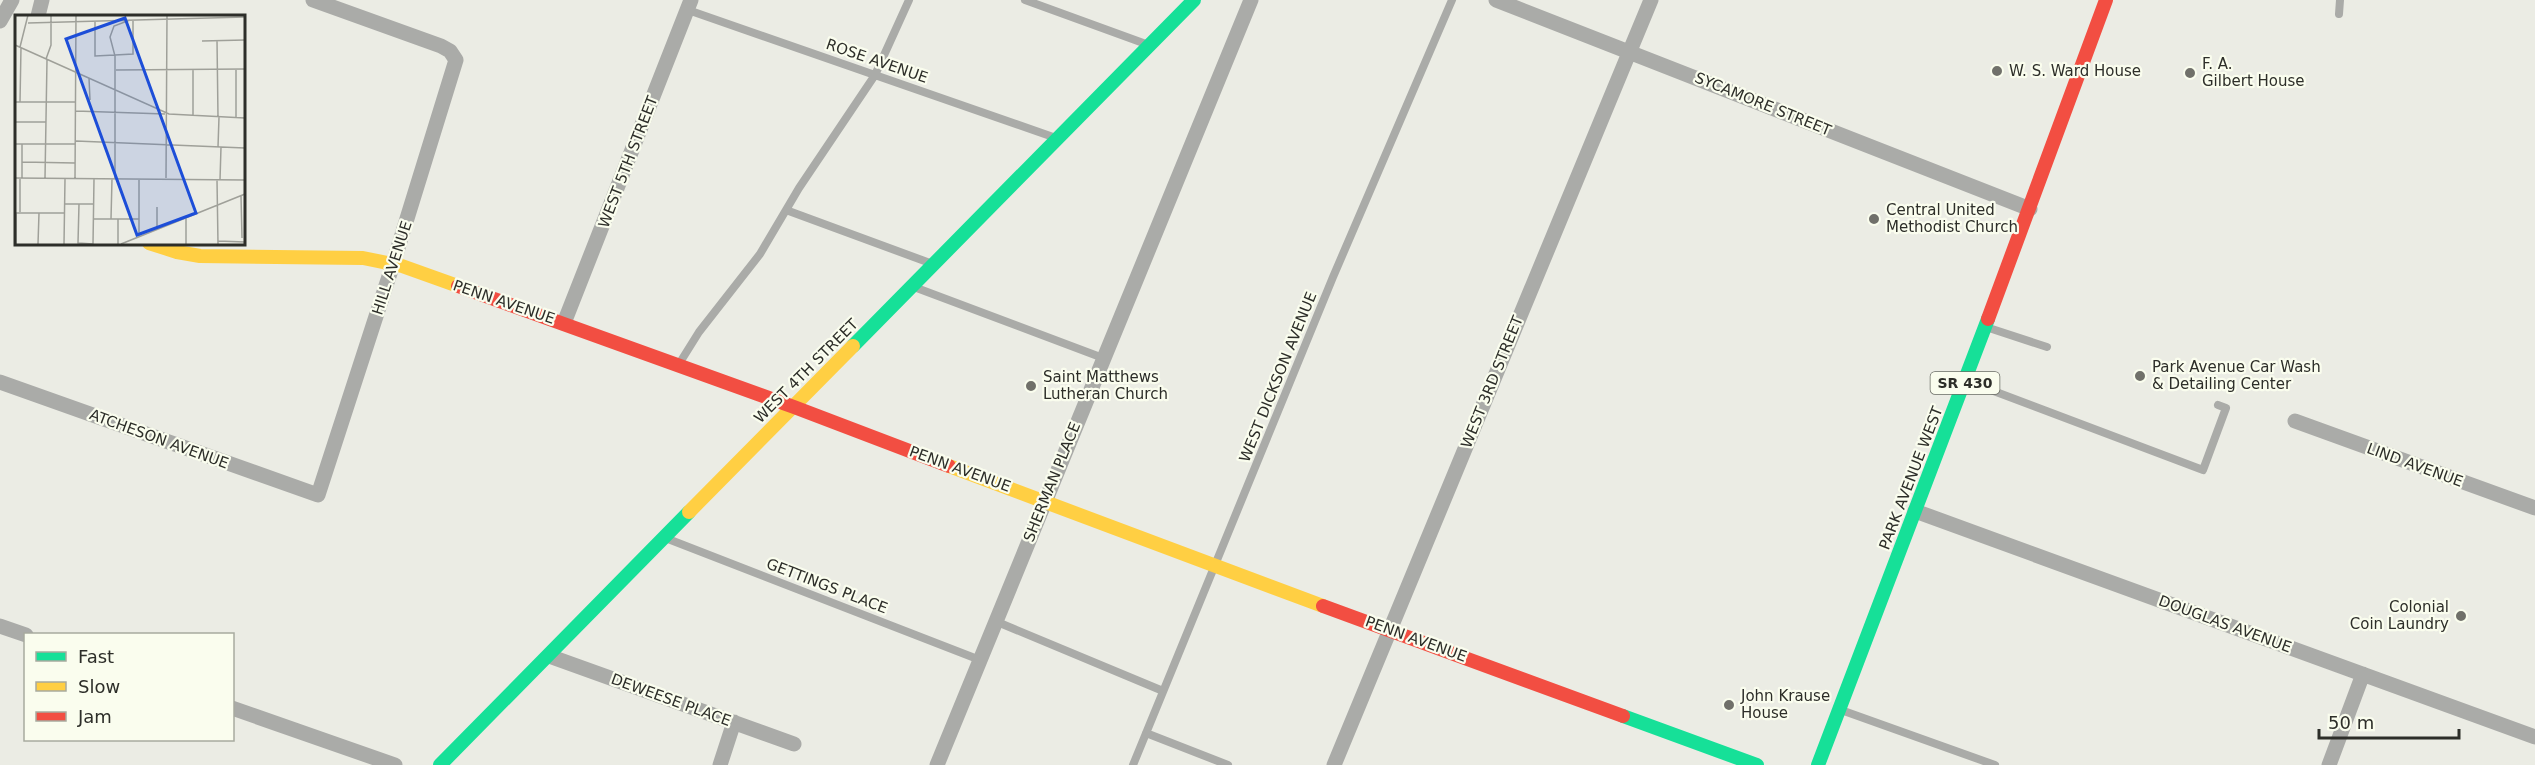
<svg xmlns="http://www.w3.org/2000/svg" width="2535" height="765" font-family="'DejaVu Sans',sans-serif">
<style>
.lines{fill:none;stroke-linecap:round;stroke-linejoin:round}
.lane{stroke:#aaaba8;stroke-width:8}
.street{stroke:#aaaba8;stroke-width:15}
.fast{stroke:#16e098;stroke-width:14}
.slow{stroke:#ffcf43;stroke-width:14}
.jam{stroke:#f24e42;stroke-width:14}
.poi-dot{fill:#70706a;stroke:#fafdee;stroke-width:2}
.labels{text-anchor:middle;stroke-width:4.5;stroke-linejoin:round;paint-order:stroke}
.shield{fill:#fafdee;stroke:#6a6c64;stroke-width:1.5}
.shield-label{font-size:14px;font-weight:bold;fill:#2d2e29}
.street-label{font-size:15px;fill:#2d2e29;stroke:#fafdee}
.poi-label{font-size:15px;fill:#2d2e29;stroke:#fafdee;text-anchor:start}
.inset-road{fill:none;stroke:#9fa099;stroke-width:1.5}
.view{fill:#1d4ed8;fill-opacity:0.15;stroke:#1d4ed8;stroke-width:3}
.inset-edge{fill:none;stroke:#2d2e29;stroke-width:3}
</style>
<rect width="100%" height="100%" fill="#ebece4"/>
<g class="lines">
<path class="lane" d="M1025 0 1146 44
M688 10 1056 138
M2339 14 2340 0
M786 210 930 263
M914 287 1103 358
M1989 328 2047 347
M679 364 699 332 760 254 799 188 875 75 909 0
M1967 381 2203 470 2226 408 2218 405
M668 539 980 660
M995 621 1163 691
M1841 710 1995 765
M1146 733 1228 765
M1133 765 1333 277 1452 0"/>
<path class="street" d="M1496 0 2030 209
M38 16 42 0
M0 21 12 0
M564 323 691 0
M0 382 318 495 393 264 456 60 450 51 441 46 313 0
M2295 421 2535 508
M1915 511 2535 737
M0 626 26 635
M549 656 794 744
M232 708 395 765
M720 765 734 722
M937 765 1251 0
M1334 765 1651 0
M2329 765 2363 674"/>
<path class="fast" d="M853 346 1194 0
M1623 716 1757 765
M440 765 689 512
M1818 765 1988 319"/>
<path class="slow" d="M149 243 177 252 200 256 363 258 402 266 458 286
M949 466 1323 606
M689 512 853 346"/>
<path class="jam" d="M458 286 794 407 949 466
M1988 319 2106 0
M1323 606 1623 716"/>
</g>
<g class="poi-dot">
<circle cx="1997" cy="71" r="6"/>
<circle cx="2190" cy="73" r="6"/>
<circle cx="1874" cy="219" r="6"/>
<circle cx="2140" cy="376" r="6"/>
<circle cx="1031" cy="386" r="6"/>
<circle cx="2461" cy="616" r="6"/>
<circle cx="1729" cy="705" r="6"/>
</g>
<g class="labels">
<rect class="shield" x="1930.5" y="372" width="69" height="22" rx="4.5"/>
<g class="shield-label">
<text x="1965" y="388">SR 430</text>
</g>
<g class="street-label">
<text transform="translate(877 61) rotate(19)" y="5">ROSE AVENUE</text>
<text transform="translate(1763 104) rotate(22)" y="5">SYCAMORE STREET</text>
<text transform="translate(628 162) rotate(-69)" y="5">WEST 5TH STREET</text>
<text transform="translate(392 268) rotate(-72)" y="5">HILL AVENUE</text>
<text transform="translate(504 302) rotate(19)" y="5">PENN AVENUE</text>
<text transform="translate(806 371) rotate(-45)" y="5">WEST 4TH STREET</text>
<text transform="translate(1278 377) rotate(-68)" y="5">WEST DICKSON AVENUE</text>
<text transform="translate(1492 382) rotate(-68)" y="5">WEST 3RD STREET</text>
<text transform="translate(159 439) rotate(20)" y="5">ATCHESON AVENUE</text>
<text transform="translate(2415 465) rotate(20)" y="5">LIND AVENUE</text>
<text transform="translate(960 469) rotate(20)" y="5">PENN AVENUE</text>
<text transform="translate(1911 478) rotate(-69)" y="5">PARK AVENUE WEST</text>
<text transform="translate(1052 482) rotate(-68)" y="5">SHERMAN PLACE</text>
<text transform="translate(827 586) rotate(21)" y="5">GETTINGS PLACE</text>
<text transform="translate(2225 624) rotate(20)" y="5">DOUGLAS AVENUE</text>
<text transform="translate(1416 639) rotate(20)" y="5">PENN AVENUE</text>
<text transform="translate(671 700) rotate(20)" y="5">DEWEESE PLACE</text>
</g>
<g class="poi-label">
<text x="2202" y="69">F. A.<tspan x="2202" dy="17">Gilbert House</tspan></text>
<text x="2009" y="76">W. S. Ward House</text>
<text x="1886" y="215">Central United<tspan x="1886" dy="17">Methodist Church</tspan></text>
<text x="2152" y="372">Park Avenue Car Wash<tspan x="2152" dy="17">&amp; Detailing Center</tspan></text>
<text x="1043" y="382">Saint Matthews<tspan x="1043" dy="17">Lutheran Church</tspan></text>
<text x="2449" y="612" text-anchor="end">Colonial<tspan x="2449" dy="17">Coin Laundry</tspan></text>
<text x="1741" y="701">John Krause<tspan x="1741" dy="17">House</tspan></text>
</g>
</g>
<g transform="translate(15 15)">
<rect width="230" height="230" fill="#ebece4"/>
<path class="inset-road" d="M80 7V41L100 40 118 39V5M13 8 230 2M202 25 203 102M187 26 230 25M0 30 154 99 230 103M5 32 13 0M31 44 36 30V0M101 55 230 54M178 55V101M74 63 75 85M0 87H61M5 87 6 32M61 96 150 99M221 103V55M0 107H31M61 126 230 133M0 129H60M203 132 204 102M7 147 60 148M0 163 230 165M7 163V129M30 163 32 45M151 163 152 0M60 164 61 0M100 164V41L95 22 99 11 115 5M124 165V222M202 165 203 229M205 165 206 132M226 181 227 223M50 189H78M64 189 63 228 78 229M142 192V214M5 197V163M0 198H50M171 202V229M79 204H124M96 204 97 164M103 204V229M203 226 230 227M1 229V198M23 229 24 198M49 229 50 164M78 229 79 164M106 229 230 179"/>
<path class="view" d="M110 3 181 198 122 220 51 24Z"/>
<rect width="230" height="230" class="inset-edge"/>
</g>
<rect x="24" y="633" width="210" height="108" fill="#fafdee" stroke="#a8aa9f" stroke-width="1.5"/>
<rect x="36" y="652" width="30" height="9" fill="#16e098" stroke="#a8aa9f" stroke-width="1.5"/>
<text x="78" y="663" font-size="18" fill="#2d2e29">Fast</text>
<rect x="36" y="682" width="30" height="9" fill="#ffcf43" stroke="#a8aa9f" stroke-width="1.5"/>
<text x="78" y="693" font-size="18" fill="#2d2e29">Slow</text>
<rect x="36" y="712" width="30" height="9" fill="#f24e42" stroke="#a8aa9f" stroke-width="1.5"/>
<text x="78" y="723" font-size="18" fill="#2d2e29">Jam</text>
<path d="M2319 729v9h140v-9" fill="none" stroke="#2d2e29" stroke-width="3"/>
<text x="2328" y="729" font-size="18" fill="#2d2e29" stroke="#fafdee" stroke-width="4.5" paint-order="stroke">50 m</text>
</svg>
